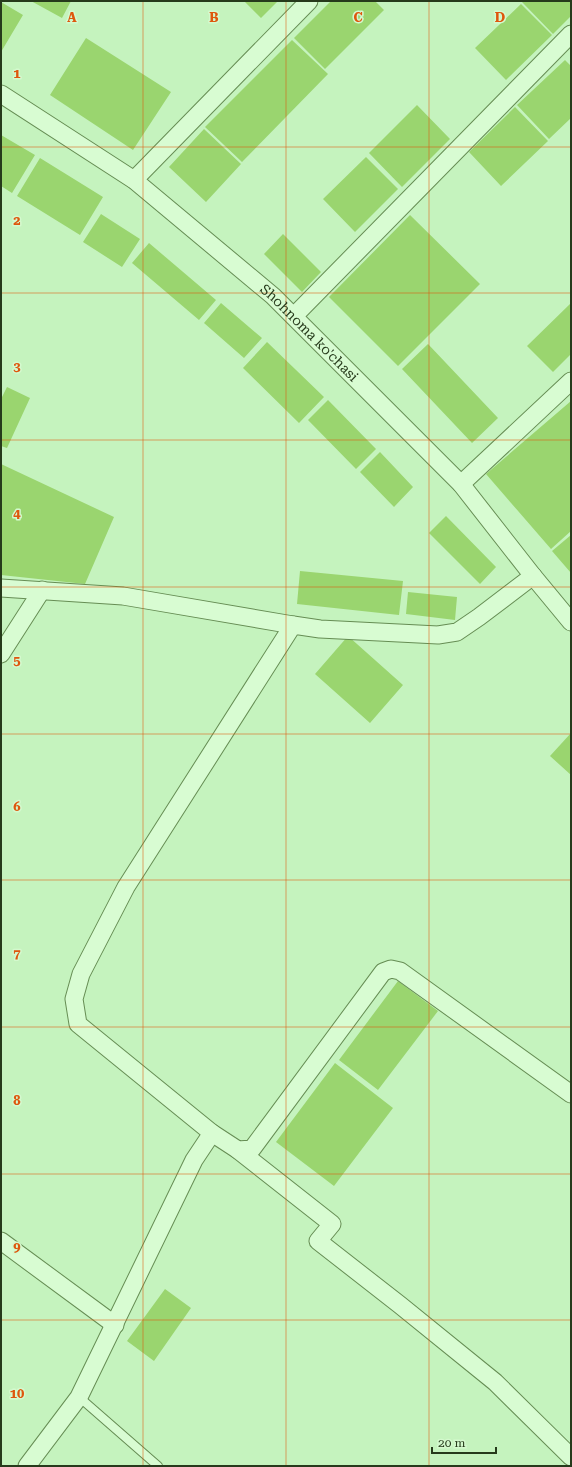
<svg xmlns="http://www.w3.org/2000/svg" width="572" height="1467" font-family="'Roboto Serif',serif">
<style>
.building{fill:#9ad56f}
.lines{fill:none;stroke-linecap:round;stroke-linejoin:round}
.service-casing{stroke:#668d54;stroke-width:10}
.minor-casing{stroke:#668d54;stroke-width:19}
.service{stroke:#d8fcd2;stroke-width:8}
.minor{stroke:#d8fcd2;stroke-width:17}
.grid{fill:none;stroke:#de570d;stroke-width:1;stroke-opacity:0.55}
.labels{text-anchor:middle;stroke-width:3;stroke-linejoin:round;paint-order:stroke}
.street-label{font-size:14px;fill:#263a1b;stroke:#d4f9ce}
.grid-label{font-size:13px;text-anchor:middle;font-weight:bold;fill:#de570d;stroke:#d4f9ce;stroke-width:3;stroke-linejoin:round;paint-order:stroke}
</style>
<rect width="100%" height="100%" fill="#c5f3be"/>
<path class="building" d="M31 1H71L62 18Z
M246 1H278L261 18 245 2Z
M331 1H375L384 10 325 69 294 38Z
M521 1H571V16L553 34Z
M1 2 23 15 1 52Z
M521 4 552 35 506 80 475 48Z
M86 38 171 92 133 150 50 95Z
M292 40 328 74 242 162 205 127Z
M565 60 571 66V118L549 139 517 105Z
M417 105 450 139 402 187 369 153Z
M515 107 548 141 501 186 469 152Z
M204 129 241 164 206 202 169 167Z
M1 135 35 155 12 193 1 186Z
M366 157 398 189 355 232 323 199Z
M40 158 103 197 80 235 17 196Z
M101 214 140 239 122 267 83 242Z
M410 215 480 284 398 366 329 297Z
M283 234 321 272 302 292 264 254Z
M149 243 216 300 199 320 132 263Z
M221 303 262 338 244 358 204 323Z
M571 303V354L553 372 527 346Z
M267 342 324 397 299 423 243 368Z
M428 344 498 418 472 443 402 369Z
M7 387 30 398 7 448 1 446V399Z
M328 400 376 449 356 469 308 420Z
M571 401V531L551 549 486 474Z
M380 452 413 487 394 507 360 472Z
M1 464 114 517 85 584 1 575Z
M446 516 496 567 480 584 429 533Z
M571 535V573L552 551Z
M300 571 403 581 399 615 297 604Z
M408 592 457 597 455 620 406 614Z
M348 636 403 685 370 723 315 674Z
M571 733V775L550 756Z
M398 981 438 1011 378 1090 339 1060Z
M335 1063 393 1108 334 1186 276 1142Z
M165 1289 191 1308 154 1361 127 1341Z"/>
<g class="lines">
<g class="service-casing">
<path id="service" d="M79 1397 158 1466"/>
</g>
<g class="minor-casing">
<g id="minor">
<path id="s1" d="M1 94 134 180 273 296 461 484 533 576 571 622"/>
<path d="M134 180 309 1"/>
<path d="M294 316 571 34"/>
<path d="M461 484 571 381"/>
<path d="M1 588 123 596 293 625"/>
<path d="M1 654 42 590"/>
<path d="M212 1133 238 1150 252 1149 383 972 391 969 400 971 571 1094"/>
<path d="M238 1150 332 1224 318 1241 400 1305 495 1382 571 1457"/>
<path d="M1 1241 115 1325"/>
<path d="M27 1466 79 1397 194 1160 212 1133 78 1024 74 999 81 974 126 887 293 625 320 629 438 635 457 632 479 617 533 576"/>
</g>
</g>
<use href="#service" class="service"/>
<use href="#minor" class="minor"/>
</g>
<path class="grid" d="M143 1V1466M286 1V1466M429 1V1466M1 147H571M1 293H571M1 440H571M1 587H571M1 734H571M1 880H571M1 1027H571M1 1174H571M1 1320H571"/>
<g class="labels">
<g class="street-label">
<text dy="5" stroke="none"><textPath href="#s1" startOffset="391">Shohnoma ko'chasi</textPath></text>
</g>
</g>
<g class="grid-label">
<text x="72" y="22">A</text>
<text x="214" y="22">B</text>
<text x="358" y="22">C</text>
<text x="500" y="22">D</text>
<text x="17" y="78">1</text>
<text x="17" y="225">2</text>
<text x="17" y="371">3</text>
<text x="17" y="518">4</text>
<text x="17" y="665">5</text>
<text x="17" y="811">6</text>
<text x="17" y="958">7</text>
<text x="17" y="1105">8</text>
<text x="17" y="1251">9</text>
<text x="17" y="1398">10</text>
</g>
<rect width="572" height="1467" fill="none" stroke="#263a1b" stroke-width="4"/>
<path d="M432 1447v6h64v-6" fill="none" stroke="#263a1b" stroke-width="2"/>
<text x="438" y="1447" font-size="12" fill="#263a1b" stroke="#d4f9ce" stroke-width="3" paint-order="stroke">20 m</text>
</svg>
